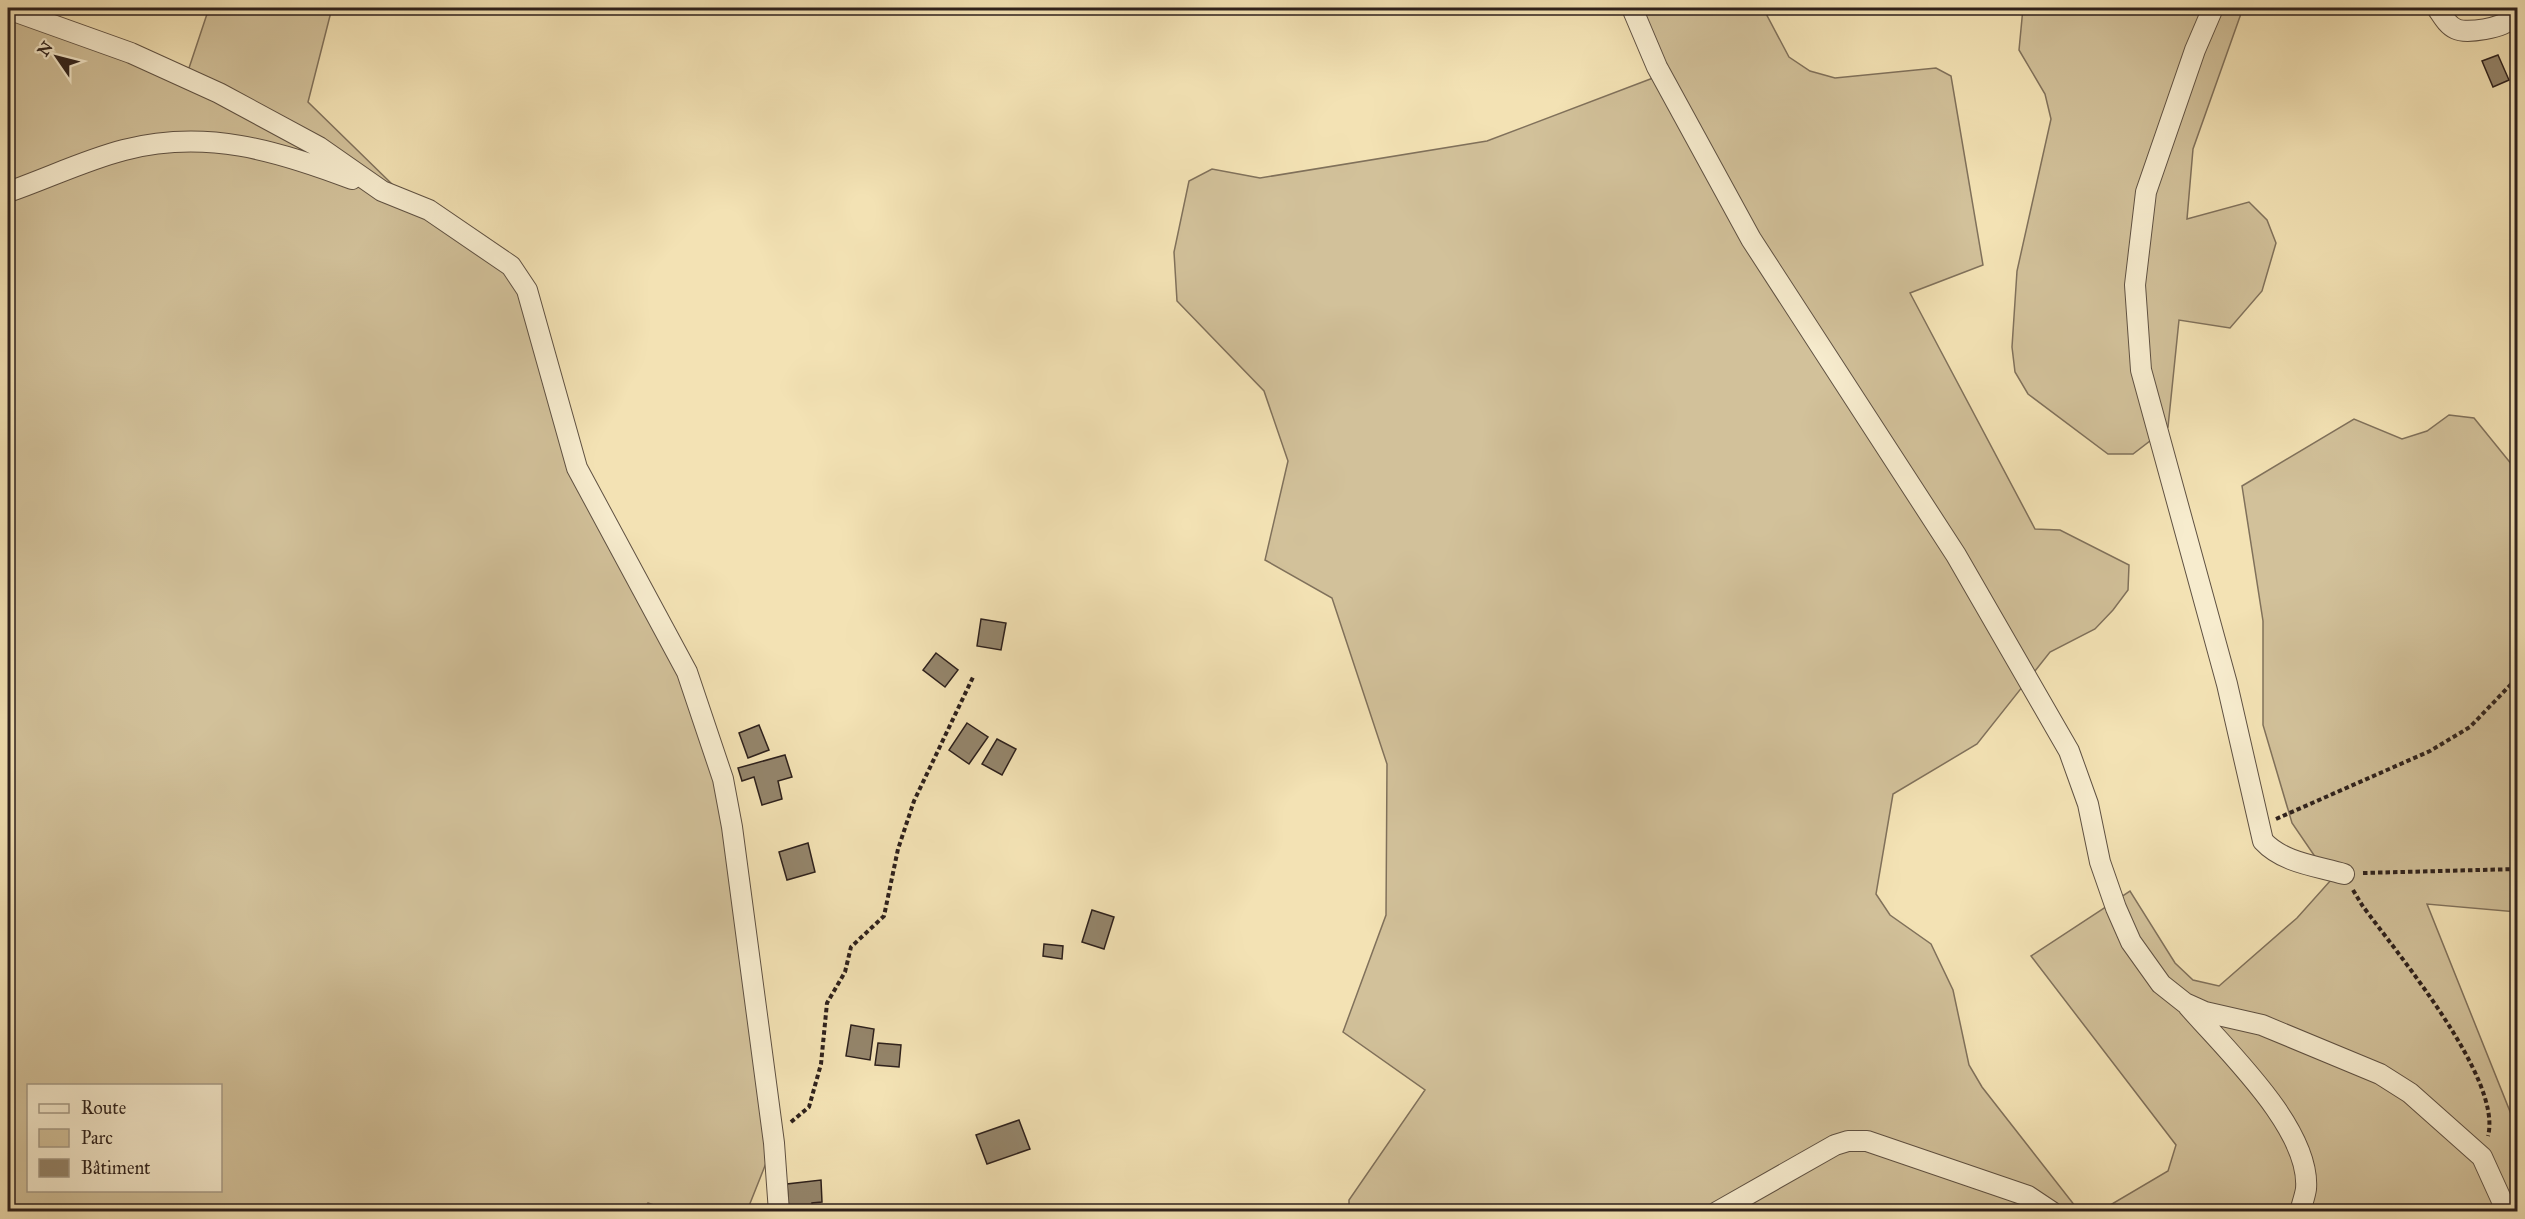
<svg xmlns="http://www.w3.org/2000/svg" width="2525" height="1219" font-family="'IM FELL Great Primer',serif">
<style>
.green{fill:#d2c19a;stroke:#80715b;stroke-width:1.5;fill-rule:evenodd}
.building{fill:#94856b;stroke:#2e211c;stroke-width:1.5}
.lines{fill:none;stroke-linecap:round;stroke-linejoin:round}
.minor-casing{stroke:#5f5142;stroke-width:22}
.path{stroke:#2e211c;stroke-width:4;stroke-dasharray:4.5 3;stroke-linecap:butt}
.minor{stroke:#f7ecce;stroke-width:20}
</style>
<rect width="100%" height="100%" fill="#f3e2b4"/>
<filter id="stains"><feTurbulence type="fractalNoise" baseFrequency=".00333" numOctaves="4"/><feColorMatrix values="0 0 0 0 .2 0 0 0 0 .09 0 0 0 0 .02 0 0 0 .5 -.17"/></filter>
<radialGradient id="worn" r=".72"><stop offset=".6" stop-color="#630" stop-opacity="0"/><stop offset="1" stop-color="#630" stop-opacity=".3"/></radialGradient>
<path class="green" d="M209 8H332L308 102 395 187 511 266 577 468 687 672 723 779 774 1143 747 1211H670L648 1203 643 1212H8V9L186 77ZM28 1086H220V1190H28Z
M1629 8H1763L1789 57 1810 71 1835 78 1936 68 1951 76 1983 265 1910 293 2035 529 2060 530 2129 565 2128 590 2113 610 2095 629 2050 652 1977 744 1893 794 1876 894 1890 915 1931 944 1953 990 1969 1065 1982 1087 2079 1211H1349V1200L1425 1090 1343 1032 1386 915 1387 764 1332 598 1265 560 1288 461 1264 391 1177 301 1174 252 1189 181 1212 169 1260 178 1487 141 1653 78Z
M2023 8H2243L2193 149 2187 219 2249 202 2267 220 2276 243 2262 291 2230 328 2179 320 2168 427 2133 454H2108L2028 394 2015 372 2012 347 2017 271 2051 119 2045 94 2019 50Z
M2449 415 2474 418 2517 471V912L2427 904 2517 1129V1211H2100L2168 1171 2176 1145 2031 956 2130 891 2175 963 2193 980 2219 986 2297 918 2331 880 2292 823 2263 725V621L2242 486 2354 419 2402 439 2427 431Z"/>
<path class="building" d="M2473 8H2505V12H2473Z
M2498 55 2509 80 2493 87 2482 61Z
M981 619 1006 623 1001 650 977 646Z
M936 653 958 670 945 687 923 670Z
M967 723 988 737 969 764 949 750Z
M759 725 769 750 748 758 739 733Z
M997 739 1016 749 1002 775 982 764Z
M785 755 792 777 778 781 782 799 762 805 754 777 742 781 738 768Z
M808 843 815 872 787 880 779 852Z
M1092 910 1114 917 1104 949 1082 942Z
M1044 944 1063 946 1062 959 1043 956Z
M851 1025 874 1029 870 1060 846 1056Z
M878 1043 901 1045 899 1067 875 1065Z
M1019 1120 1030 1149 987 1164 976 1135Z
M821 1180 822 1202 812 1203 813 1212H789L787 1184Z"/>
<g class="lines">
<g class="minor-casing">
<path id="minor" d="M1632 8 1657 67 1751 239 1956 555 2069 751 2088 804 2100 862 2116 908 2131 942 2161 984 2185 1003 2205 1012 2262 1025 2380 1074 2410 1093 2482 1157 2507 1212
M2213 8 2195 50 2146 192 2135 285 2141 370 2227 684 2263 841C2283 863 2317 866 2344 874
M2437 8C2442 15 2447 25 2456 29 2466 34 2504 28 2510 19V8
M8 9 131 53 219 93 319 147 382 191 429 210 511 266 527 290 577 468 687 672 723 779 732 827 774 1143 779 1212
M8 192C46 179 85 160 124 150 205 129 276 150 352 179
M2188 1006C2226 1050 2311 1129 2306 1189 2305 1196 2302 1204 2300 1212
M1717 1212 1835 1145 1848 1141H1867L2028 1196 2052 1212"/>
</g>
<path class="path" d="M2276 819 2430 751 2470 727 2518 677
M2363 873 2518 869
M2353 890 2362 905C2396 952 2503 1079 2488 1136
M791 1122 809 1107 821 1064 827 1003 845 972 851 947 884 916 898 849 914 801 974 675"/>
<use href="#minor" class="minor"/>
</g>
<rect width="2525" height="1219" fill="none" stroke="#f3e2b4" stroke-width="30"/>
<rect x="9" y="9" width="2507" height="1201" fill="none" stroke="#2e211c" stroke-width="3"/>
<rect x="15" y="15" width="2495" height="1189" fill="none" stroke="#2e211c" stroke-width="1.5"/>
<rect x="27" y="1084" width="195" height="108" fill="#f7ecce" stroke="#a79b87" stroke-width="1.5"/>
<rect x="39" y="1104" width="30" height="9" fill="#f7ecce" stroke="#a79b87" stroke-width="1.5"/>
<text x="81" y="1114" font-size="18" fill="#2e211c">Route</text>
<rect x="39" y="1129" width="30" height="18" fill="#d2c19a" stroke="#a79b87" stroke-width="1.5"/>
<text x="81" y="1144" font-size="18" fill="#2e211c">Parc</text>
<rect x="39" y="1159" width="30" height="18" fill="#94856b" stroke="#a79b87" stroke-width="1.5"/>
<text x="81" y="1174" font-size="18" fill="#2e211c">Bâtiment</text>
<g transform="translate(57 57) rotate(305)" stroke="#f7ecce" stroke-width="4.5" paint-order="stroke">
<path d="M0-4.5L10 22L0 15L-10 22Z" fill="#2e211c"/>
<text y="-9" font-size="16" font-weight="bold" text-anchor="middle" fill="#2e211c">N</text>
</g>
<rect width="100%" height="100%" filter="url(#stains)"/>
<rect width="100%" height="100%" fill="url(#worn)"/>
</svg>
